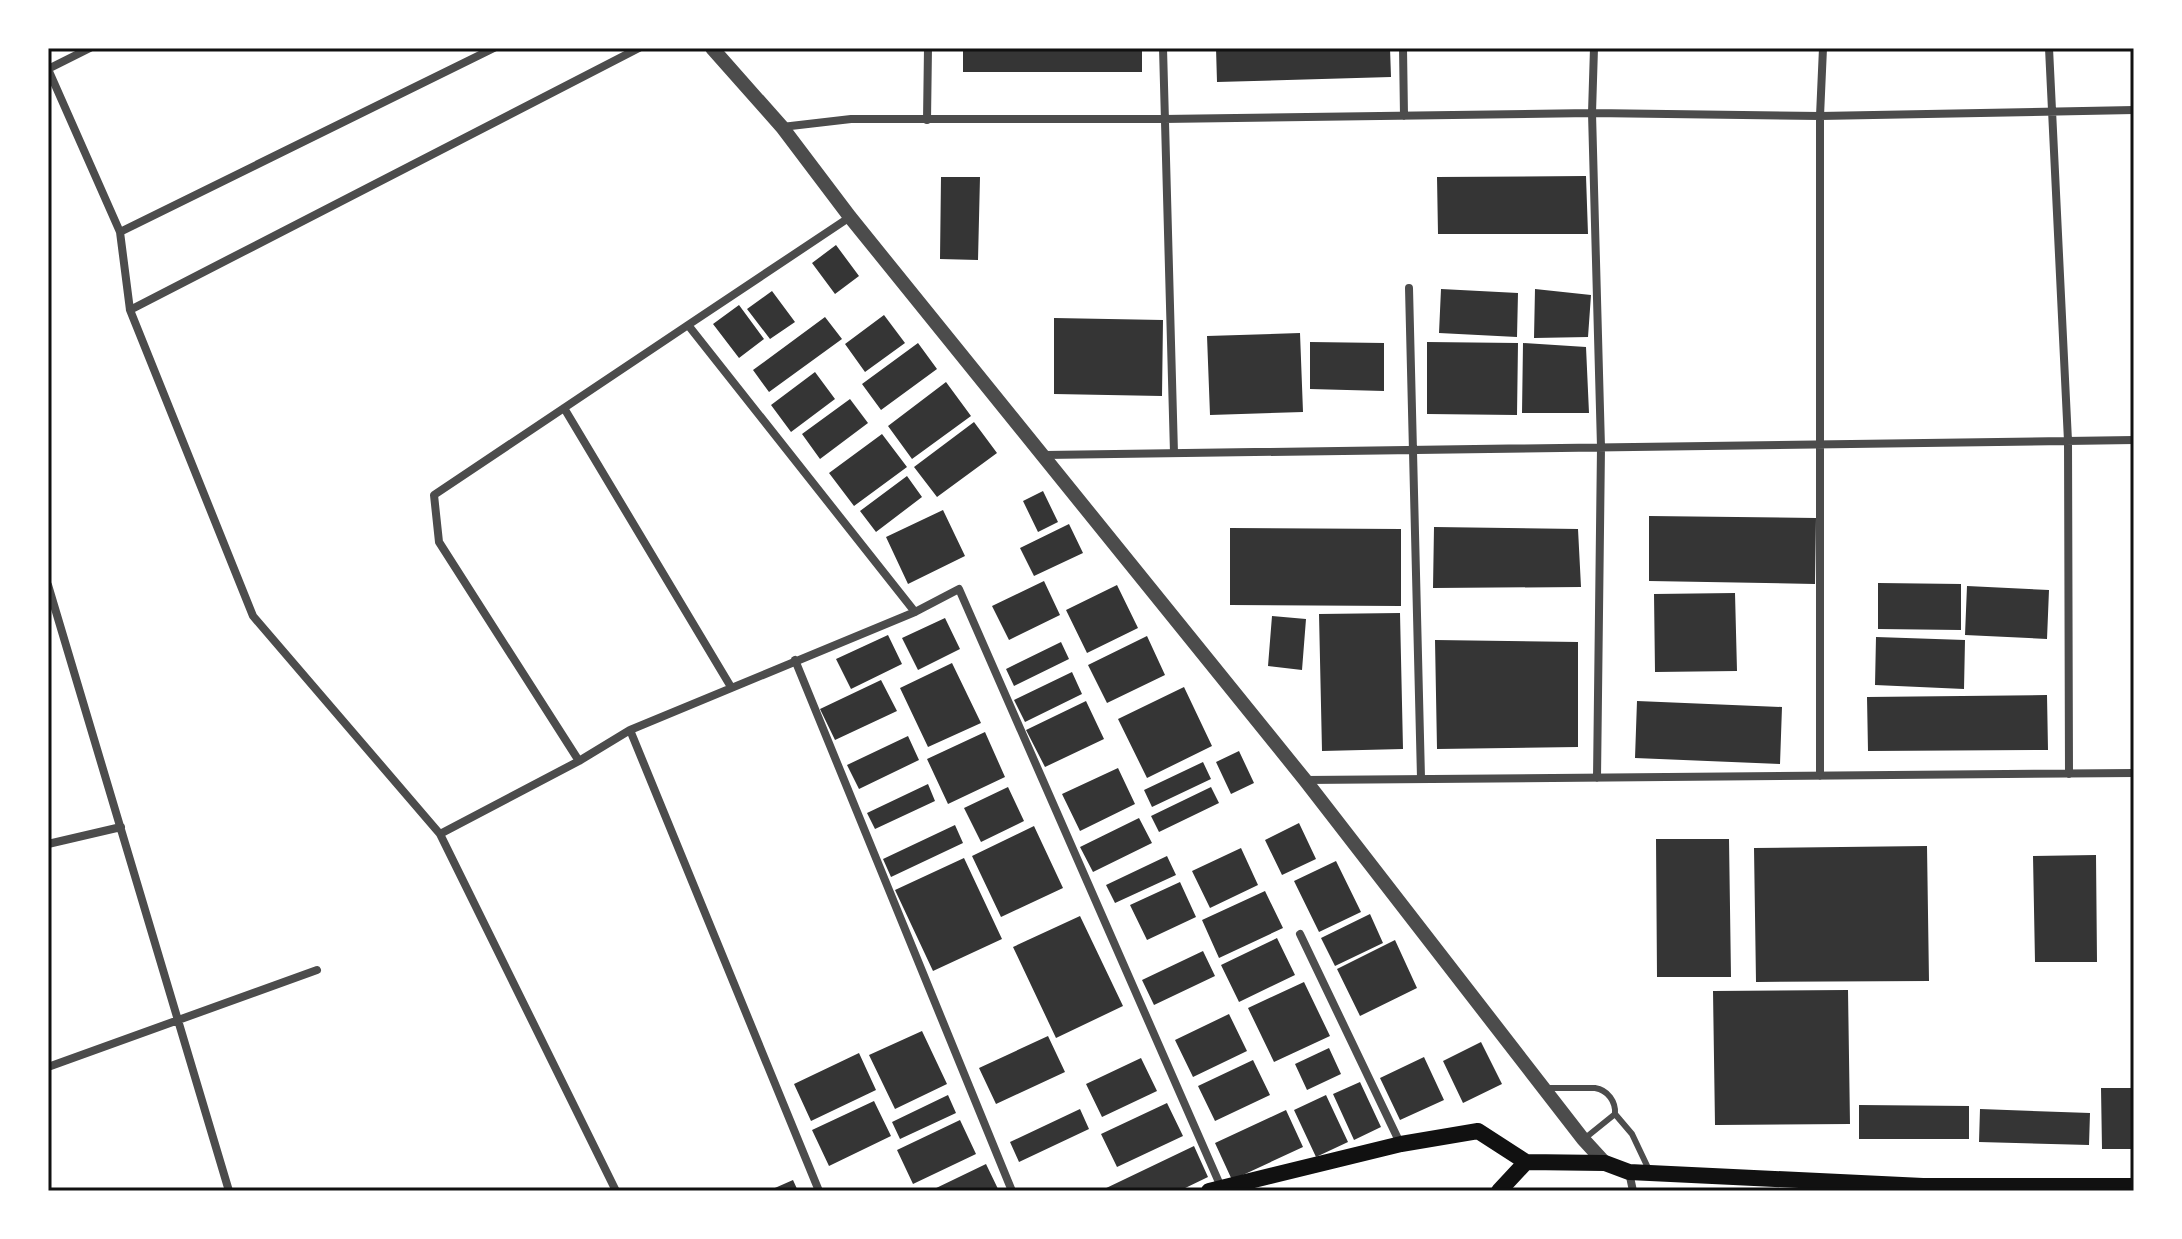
<svg xmlns="http://www.w3.org/2000/svg" width="2182" height="1239" font-family="Overpass,sans-serif">
<style>
.building{fill:#353535}
.lines{fill:none;stroke-linecap:round;stroke-linejoin:round}
.service{stroke:#4c4c4c;stroke-width:6}
.minor{stroke:#4c4c4c;stroke-width:8}
.tertiary{stroke:#4c4c4c;stroke-width:14}
.secondary{stroke:#111;stroke-width:16}
.neatline{fill:none;stroke:#111;stroke-width:3}
</style>
<rect width="100%" height="100%" fill="#fff"/>
<path class="building" d="M963 48H1142V72H963Z
M1216 48H1390L1391 77 1217 82Z
M1586 176 1588 234H1438L1437 177Z
M941 177H980L978 260 940 259Z
M836 245 859 276 835 294 812 263Z
M1441 289 1518 293 1517 337 1439 333Z
M1535 289 1591 295 1588 337 1534 338Z
M772 291 795 322 770 339 747 309Z
M739 305 764 339 739 358 713 324Z
M884 315 905 343 865 372 845 344Z
M825 317 842 339 769 392 753 370Z
M1054 318 1163 320 1162 396 1054 394Z
M1300 333 1303 412 1210 415 1207 336Z
M1310 342 1384 343V391L1310 389Z
M1427 342 1518 343 1517 415 1427 414Z
M918 343 937 369 881 410 862 384Z
M1523 343 1586 347 1589 413H1522Z
M815 372 835 399 791 432 771 405Z
M946 382 971 416 912 459 888 426Z
M850 399 868 423 820 459 802 434Z
M974 422 997 453 937 497 914 467Z
M882 434 907 467 854 506 829 473Z
M907 476 922 497 876 532 860 511Z
M1043 491 1058 522 1038 532 1023 501Z
M943 510 965 556 908 584 886 537Z
M1649 516 1816 518 1815 584 1649 581Z
M1069 524 1083 553 1034 576 1020 548Z
M1434 527 1578 529 1581 587 1433 588Z
M1230 528 1401 529V606L1230 605Z
M1044 581 1060 615 1009 640 992 606Z
M1878 583 1961 584V630L1878 629Z
M1117 585 1138 628 1087 653 1066 610Z
M1967 586 2049 590 2047 639 1965 635Z
M1735 593 1737 671 1655 672 1654 594Z
M1400 613 1403 749 1322 751 1319 614Z
M1272 616 1306 619 1302 670 1268 666Z
M945 618 960 649 918 670 902 638Z
M888 635 902 664 851 689 836 659Z
M1147 636 1165 675 1107 703 1088 665Z
M1876 637 1965 640 1964 689 1875 685Z
M1435 640 1578 642V747L1437 749Z
M1061 642 1069 659 1014 686 1006 669Z
M952 663 981 723 928 747 900 688Z
M1072 672 1082 694 1025 722 1014 700Z
M881 680 897 711 835 740 820 709Z
M1184 687 1212 746 1147 778 1118 719Z
M2047 695 2048 750 1868 751 1867 697Z
M1086 701 1104 739 1045 767 1026 730Z
M1637 701 1782 707 1780 764 1635 758Z
M985 732 1005 777 948 804 927 759Z
M908 736 919 760 859 789 847 765Z
M1239 751 1254 783 1231 794 1216 762Z
M1203 762 1211 779 1152 807 1144 790Z
M1118 768 1135 804 1080 831 1062 794Z
M928 784 935 801 875 829 867 813Z
M1008 787 1024 821 981 842 964 808Z
M1211 787 1219 803 1159 832 1151 816Z
M1139 818 1152 843 1093 872 1080 847Z
M1299 823 1316 859 1282 875 1265 840Z
M955 825 963 843 891 877 883 859Z
M1034 826 1063 888 1001 917 972 856Z
M1656 839H1729L1731 977H1657Z
M1927 846 1929 981 1756 982 1754 848Z
M1241 848 1258 885 1210 908 1192 871Z
M2096 855 2097 962H2035L2033 856Z
M1167 856 1176 875 1115 903 1106 885Z
M964 858 1002 939 933 971 895 890Z
M1336 861 1361 912 1319 932 1294 881Z
M1180 882 1196 917 1147 940 1130 905Z
M1265 891 1283 928 1219 958 1202 920Z
M1370 914 1383 943 1335 966 1321 938Z
M1080 916 1123 1006 1056 1038 1013 947Z
M1277 938 1295 975 1239 1002 1221 965Z
M1395 940 1417 988 1360 1016 1337 969Z
M1203 951 1215 976 1154 1005 1142 980Z
M1304 982 1330 1036 1274 1062 1248 1008Z
M1848 990 1850 1124 1715 1125 1713 991Z
M1229 1014 1247 1051 1193 1077 1175 1040Z
M922 1031 947 1084 895 1109 869 1055Z
M1048 1036 1065 1072 996 1104 979 1068Z
M1481 1042 1502 1084 1463 1103 1443 1061Z
M1329 1048 1341 1074 1307 1090 1295 1064Z
M859 1053 876 1090 811 1121 794 1084Z
M1424 1057 1444 1100 1400 1120 1380 1078Z
M1141 1058 1157 1091 1102 1117 1086 1084Z
M1253 1060 1270 1095 1215 1121 1198 1086Z
M1360 1082 1381 1127 1354 1140 1333 1094Z
M2101 1088H2134V1149H2102Z
M948 1095 956 1113 900 1139 892 1122Z
M1326 1095 1348 1142 1316 1157 1294 1110Z
M874 1101 891 1136 829 1166 812 1130Z
M1167 1103 1183 1136 1117 1167 1101 1134Z
M1859 1105 1969 1106V1139H1859Z
M1080 1109 1089 1129 1019 1162 1010 1142Z
M1980 1109 2090 1113 2089 1145 1979 1142Z
M1286 1110 1303 1147 1232 1180 1215 1143Z
M960 1120 976 1154 913 1184 897 1150Z
M1194 1146 1208 1177 1179 1191H1100Z
M986 1164 999 1191H930Z
M793 1180 798 1191H768Z"/>
<g class="lines">
<path class="service" d="M1547 1088H1595C1608 1090 1616 1102 1615 1114L1584 1139
M1615 1114 1632 1134 1650 1172"/>
<path class="minor" d="M1163 48 1174 453
M1403 48 1404 116
M1594 48 1592 113 1601 447 1597 778
M2049 48 2068 441 2069 774
M48 69 120 232 130 310 253 616 440 834 616 1191
M48 69 90 48
M927 120 928 48
M782 127 851 119H1163L1592 113 1820 116 2134 110
M850 217 688 325 915 612
M120 232 494 48
M1409 288 1421 778
M130 310 639 48
M564 408 731 687
M1045 455 2134 440
M48 585 229 1191
M795 660 1012 1191
M630 730 819 1191
M579 761 439 542 434 495 688 325
M1820 776V116L1823 48
M1305 780 2134 773
M440 834 579 761 630 730 915 612 959 589 1221 1187
M48 844 121 827
M1300 934 1400 1143
M48 1067 317 970
M1629 1172 1633 1191"/>
<path class="tertiary" d="M712 48 782 127 850 217 1305 780 1583 1139 1605 1163"/>
<path class="secondary" d="M1209 1191 1401 1144 1478 1131 1526 1162 1605 1163 1629 1172 1923 1186H2134
M1499 1191 1526 1162"/>
</g>
<rect width="2182" height="1239" fill="none" stroke="#ffffff" stroke-width="100"/>
<rect x="50" y="50" width="2082" height="1139" class="neatline"/>
</svg>
